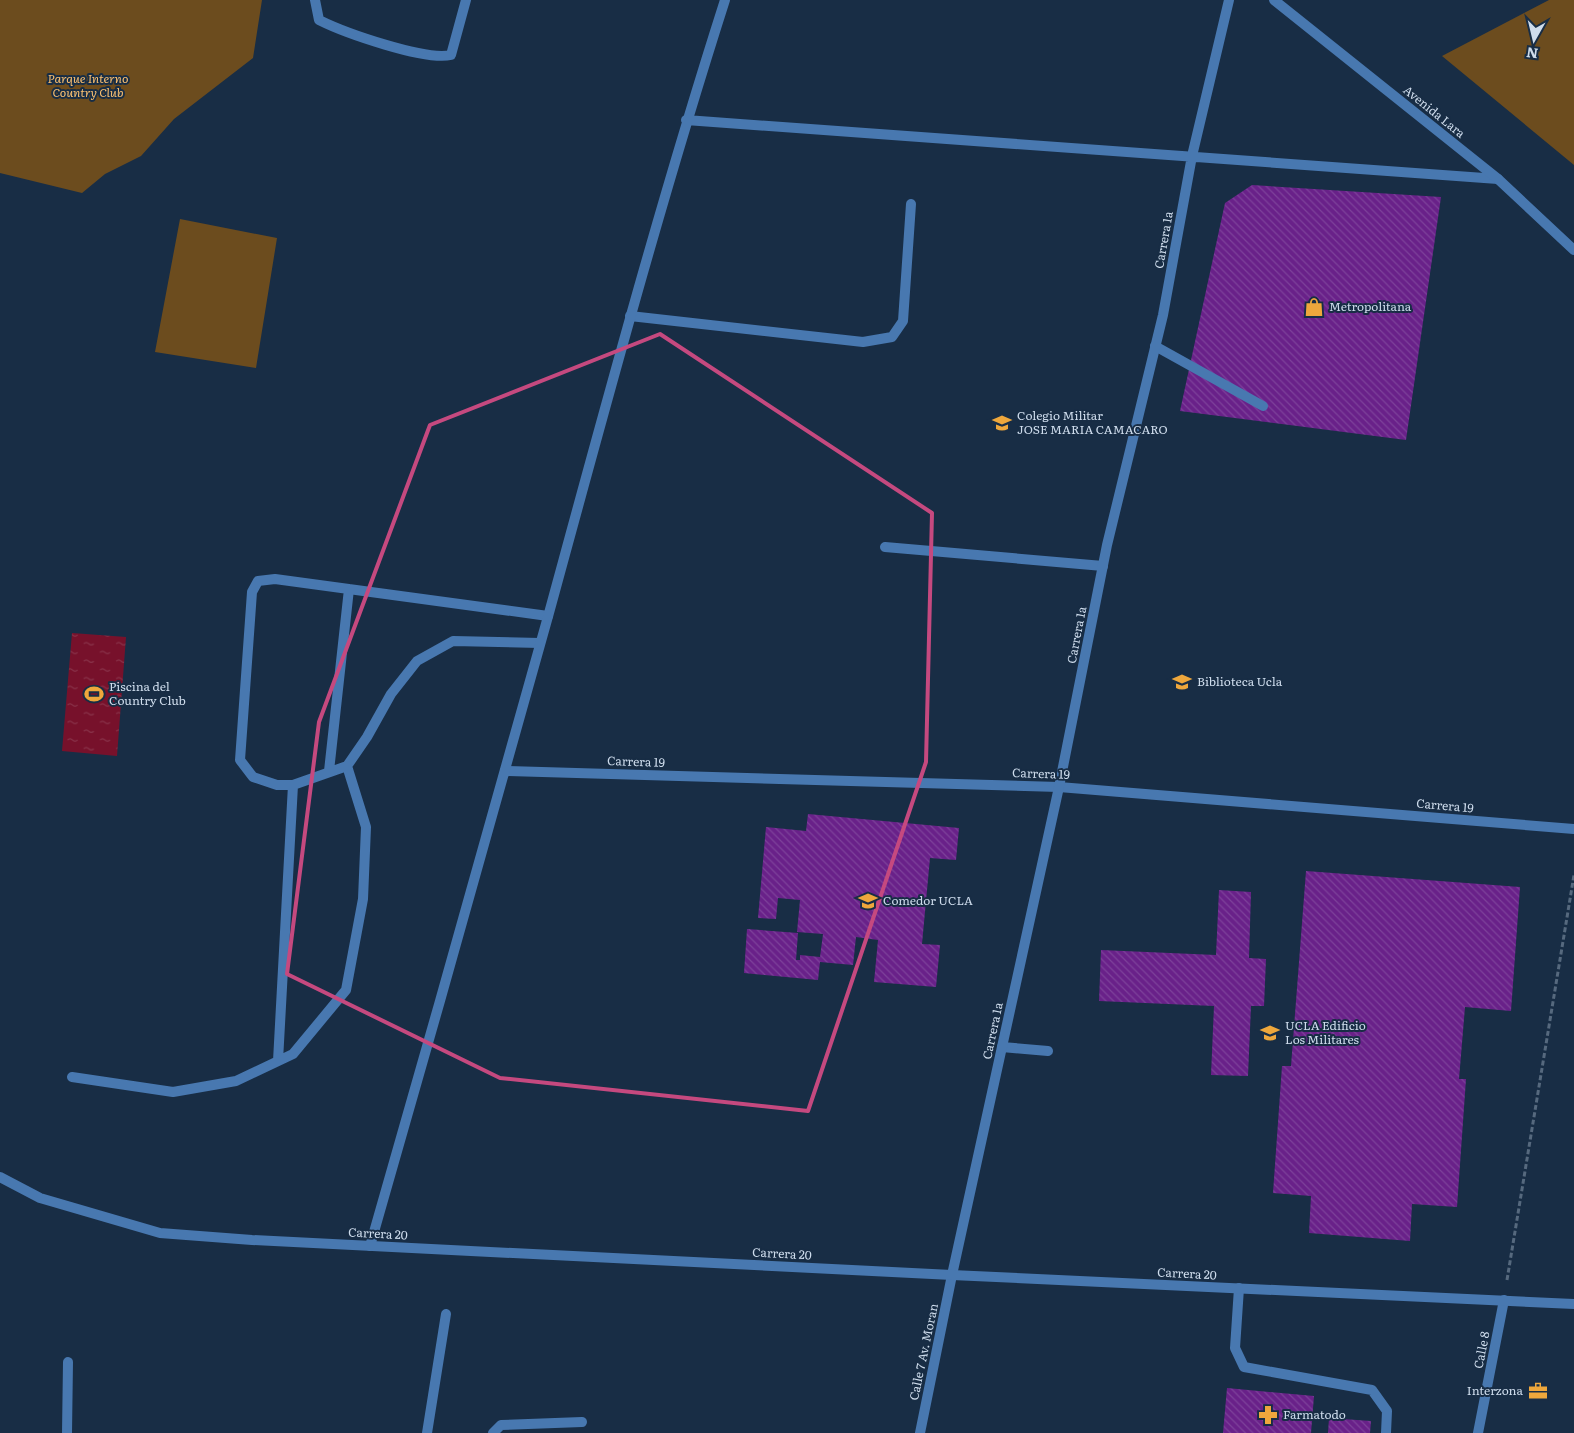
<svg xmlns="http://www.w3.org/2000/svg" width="1574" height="1433" font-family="Literata,serif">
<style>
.green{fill:#6c4c1e}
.water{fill:url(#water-ripples)}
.building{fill:url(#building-back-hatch)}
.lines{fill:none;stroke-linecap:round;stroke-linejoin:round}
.path{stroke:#56697e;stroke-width:3;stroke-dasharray:5 2.5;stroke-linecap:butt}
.service{stroke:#4878b0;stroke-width:10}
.minor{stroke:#4878b0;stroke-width:10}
.tertiary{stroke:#4878b0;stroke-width:10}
.marked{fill:none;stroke:#c5497f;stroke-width:4;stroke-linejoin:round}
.labels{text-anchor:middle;stroke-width:4;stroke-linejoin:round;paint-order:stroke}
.park-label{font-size:12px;font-style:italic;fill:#fbc070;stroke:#182d45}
.street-label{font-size:12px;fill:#cedcec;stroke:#182d45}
.poi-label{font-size:12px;fill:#cedcec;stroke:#182d45;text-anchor:start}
</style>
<defs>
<pattern id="water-ripples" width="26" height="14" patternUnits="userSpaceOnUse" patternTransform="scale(1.25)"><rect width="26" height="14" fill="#77112b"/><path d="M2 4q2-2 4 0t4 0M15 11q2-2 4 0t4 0" fill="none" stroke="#89334a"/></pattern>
<pattern id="building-back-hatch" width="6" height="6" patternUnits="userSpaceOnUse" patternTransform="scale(1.25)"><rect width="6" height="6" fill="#692189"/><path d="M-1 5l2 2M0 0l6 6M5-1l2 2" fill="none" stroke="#7d419a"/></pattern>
</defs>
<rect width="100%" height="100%" fill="#182d45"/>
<path class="green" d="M0 0H262L253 58 174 119 141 156 105 174 82 193 0 173Z
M1549 0H1574V165L1442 56Z
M180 219 277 238 256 368 155 352Z"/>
<path class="water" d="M72 633 126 637 117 756 62 751Z"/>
<path class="building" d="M1252 185 1441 197 1406 440 1180 411 1225 203Z
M808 814 959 828 956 860 930 858 922 944 940 945 936 987 874 982 878 940 856 937 853 965 820 962 818 980 744 973 747 929 798 933 796 960H800V955L820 957 823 934 797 932 800 900 778 898 776 919 758 918 766 827 806 831Z
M1306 871 1520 887 1511 1011 1465 1007 1459 1079H1466L1457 1207 1412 1204 1410 1241 1309 1233 1311 1196 1273 1193 1282 1066H1291Z
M1219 890 1251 892 1249 958 1266 959 1264 1006H1251L1248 1076 1211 1075 1214 1006 1099 1001 1101 950 1216 955Z
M1227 1388 1314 1396 1311 1433H1223Z
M1329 1418 1371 1421 1370 1433H1328Z"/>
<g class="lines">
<path class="path" d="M1507 1280 1574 875"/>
<path class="service" d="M315 0 319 20C345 33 425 61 451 55L466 0
M630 316 863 342 892 337 903 321 911 204
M1155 346 1263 406
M885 547 1103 566
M540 643 453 641 417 661 391 694 367 737 347 766 293 785H277L253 777 240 760 252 592 258 581 275 579 548 616
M329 771 349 589
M505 771 1059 787 1574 829
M1002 1047 1048 1051
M278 1061 293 785
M72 1077 173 1092 236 1081 293 1054 346 990 363 899 366 827 347 766
M1239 1288 1235 1348 1244 1367 1372 1390 1387 1411 1386 1433
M67 1433 68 1362
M427 1433 446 1314
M493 1433 501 1425 582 1422"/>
<path class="minor" d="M686 120 1498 179
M370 1246C430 1035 491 825 549 613 605 408 660 203 725 0
M920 1433 952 1275 1059 787 1107 545 1163 315 1192 156 1229 0
M1478 1433 1504 1300"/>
<path class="tertiary" d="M1274 0 1498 179 1574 250
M0 1177 40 1198 160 1233 252 1240 952 1275 1574 1304"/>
</g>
<path class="marked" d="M660 334 932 513 926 762 808 1111 500 1078 287 974 319 722 430 425Z"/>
<defs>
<g id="shop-bare" transform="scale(1.5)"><path d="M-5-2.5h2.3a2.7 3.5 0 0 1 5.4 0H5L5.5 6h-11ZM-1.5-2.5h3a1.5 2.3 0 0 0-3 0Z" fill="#eea73c" stroke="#182d45" stroke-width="2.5" paint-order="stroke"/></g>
<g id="school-bare" transform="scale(1.5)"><path d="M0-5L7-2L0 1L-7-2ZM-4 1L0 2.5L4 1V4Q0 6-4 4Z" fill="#eea73c" stroke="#182d45" stroke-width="2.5" paint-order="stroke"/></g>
<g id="university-bare" transform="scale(1.5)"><path d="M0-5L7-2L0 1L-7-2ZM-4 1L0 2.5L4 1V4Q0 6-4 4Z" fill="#eea73c" stroke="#182d45" stroke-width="2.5" paint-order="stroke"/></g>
<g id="stadium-bare" transform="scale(1.5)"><path d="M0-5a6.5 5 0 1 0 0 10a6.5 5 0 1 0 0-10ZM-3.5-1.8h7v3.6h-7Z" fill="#eea73c" stroke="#182d45" stroke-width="2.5" paint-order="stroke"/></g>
<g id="office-bare" transform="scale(1.5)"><path d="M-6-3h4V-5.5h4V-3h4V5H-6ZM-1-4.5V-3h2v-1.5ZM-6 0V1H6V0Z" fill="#eea73c" stroke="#182d45" stroke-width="2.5" paint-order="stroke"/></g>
<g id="pharmacy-bare" transform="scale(1.5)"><path d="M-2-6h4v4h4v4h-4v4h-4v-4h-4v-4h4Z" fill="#eea73c" stroke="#182d45" stroke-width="2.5" paint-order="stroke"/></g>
</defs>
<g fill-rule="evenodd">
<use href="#shop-bare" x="1314" y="307"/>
<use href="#school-bare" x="1002" y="423"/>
<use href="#university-bare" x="1182" y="682"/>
<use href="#stadium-bare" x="94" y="694"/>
<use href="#university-bare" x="868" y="901"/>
<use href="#university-bare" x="1270" y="1033"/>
<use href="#office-bare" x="1538" y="1391"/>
<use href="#pharmacy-bare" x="1268" y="1415"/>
</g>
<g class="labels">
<g class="park-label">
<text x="88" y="83">Parque Interno<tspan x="88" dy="14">Country Club</tspan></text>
</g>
<g class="street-label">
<text transform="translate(1434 112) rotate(39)" y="4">Avenida Lara</text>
<text transform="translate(1164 240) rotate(-80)" y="4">Carrera 1a</text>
<text transform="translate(1077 635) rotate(-79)" y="4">Carrera 1a</text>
<text transform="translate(636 762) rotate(2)" y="4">Carrera 19</text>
<text transform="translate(1041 774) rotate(2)" y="4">Carrera 19</text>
<text transform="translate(1445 806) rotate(5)" y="4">Carrera 19</text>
<text transform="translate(993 1031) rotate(-78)" y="4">Carrera 1a</text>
<text transform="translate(378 1234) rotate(3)" y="4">Carrera 20</text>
<text transform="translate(782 1254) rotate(3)" y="4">Carrera 20</text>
<text transform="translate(1187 1274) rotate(3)" y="4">Carrera 20</text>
<text transform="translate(1482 1350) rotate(-79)" y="4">Calle 8</text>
<text transform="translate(924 1352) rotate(-78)" y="4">Calle 7 Av. Moran</text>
</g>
<g class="poi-label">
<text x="1329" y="311">Metropolitana</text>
<text x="1017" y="420">Colegio Militar<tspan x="1017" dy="14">JOSE MARIA CAMACARO</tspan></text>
<text x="1197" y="686">Biblioteca Ucla</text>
<text x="109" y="691">Piscina del<tspan x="109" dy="14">Country Club</tspan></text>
<text x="883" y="905">Comedor UCLA</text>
<text x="1285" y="1030">UCLA Edificio<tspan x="1285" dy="14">Los Militares</tspan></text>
<text x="1523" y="1395" text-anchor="end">Interzona</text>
<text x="1283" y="1419">Farmatodo</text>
</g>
</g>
<g transform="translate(1534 40) rotate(188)" stroke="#182d45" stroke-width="4" paint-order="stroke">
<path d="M0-4L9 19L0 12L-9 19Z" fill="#cedcec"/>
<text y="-8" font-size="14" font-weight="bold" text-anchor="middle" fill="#cedcec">N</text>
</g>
</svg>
